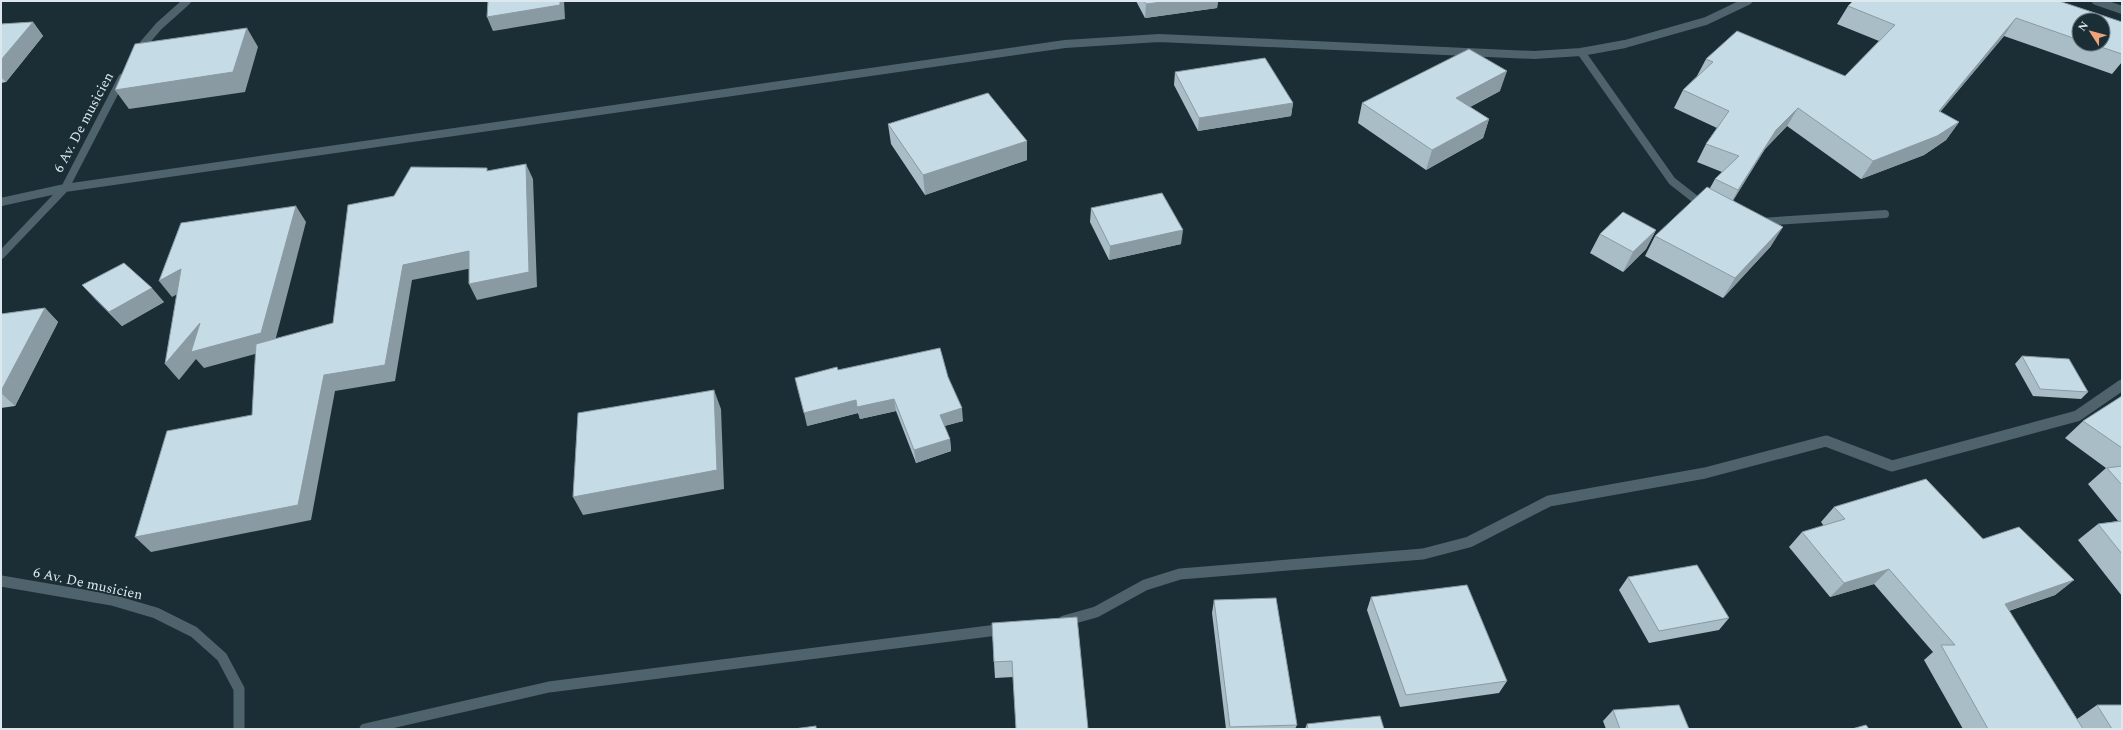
<svg xmlns="http://www.w3.org/2000/svg" width="2123" height="730" font-family="Spectral,serif">
<style>
.lines{fill:none;stroke-linecap:round;stroke-linejoin:round}
.minor-far1{stroke:#4f636c;stroke-width:8}
.minor{stroke:#4f636c;stroke-width:11}
.wall{fill:#a9bdc7;fill-rule:evenodd}
.shaded-wall{fill:#8a9aa2}
.building{fill:#c5dce7;stroke:#8a9aa2}
.labels{text-anchor:middle;stroke-width:4;stroke-linejoin:round;paint-order:stroke}
.street-label{font-size:14px;fill:#dde8ee;stroke:#1b2e36}
</style>
<rect width="100%" height="100%" fill="#1b2e36"/>
<g class="lines">
<path class="minor-far1" d="M2096 1 2122 10
M1581 52 1672 181 1695 199 1707 205
M135 54 159 26 187 1
M1 202 65 188 1065 44 1159 38 1534 55 1581 52 1625 44 1706 21 1748 1
M1760 222 1885 214
M1 255 65 188 122 78"/>
<path class="minor" d="M1 581 112 600 156 613 194 632 222 657 239 689V729
M1064 621 1096 612 1145 585 1180 574 1423 554 1469 542 1549 501 1705 473 1826 441 1892 466 2077 416 2122 385
M365 729 549 687 1005 629"/>
</g>
<path class="wall" d="M1136 1H1218L1217 8 1145 18Z
M1848 6 2122 22V62L2112 74 2004 36 1940 112 1959 122 1946 140 1924 155 1861 179 1787 126 1765 149 1733 200 1771 246 1723 298 1645 256 1655 236 1710 188 1715 179 1722 172 1697 162 1706 144 1717 128 1674 108 1683 90 1697 76 1706 59 1845 76 1879 41 1837 24ZM2079 20 2103 44H2079Z
M33 22 43 36 6 82 1 83V24Z
M1175 72 1293 103 1291 116 1198 131 1174 85Z
M1500 91 1470 107 1489 119 1483 138 1426 170 1358 123 1362 103Z
M888 124 1027 141V160L925 195 891 144Z
M1091 208 1181 244 1109 260 1090 222Z
M1656 230 1646 249 1623 272 1590 253 1600 234Z
M82 285 164 302 122 326 95 299Z
M45 308 58 322 15 406 1 408V314Z
M2022 356 2088 392 2081 399 2033 396 2015 364Z
M838 370 948 377 963 421 944 426 950 439 951 451 916 463 896 411 860 419 858 413 807 426Z
M2122 396V596L2078 540 2098 524 2118 521 2088 484 2106 468 2065 438 2083 421Z
M1834 507 1983 539 2074 580 2055 595 2009 611 2077 719 2097 705 2122 729H1963L1924 660 1933 652 1874 584 1830 597 1789 547 1802 532 1824 526 1821 522Z
M1628 577 1729 618 1719 630 1649 643 1619 590Z
M1371 597 1507 681 1499 693 1400 707 1367 610Z
M1214 600 1297 725 1295 729H1226L1212 613Z
M992 623 1088 729 1013 677 995 678 994 662Z
M1613 710 1689 729H1606L1603 721Z
M1307 724 1384 729H1305Z"/>
<path class="shaded-wall" d="M560 1H564L565 19 493 31 487 17Z
M1170 1H1218L1217 8 1145 18 1146 4Z
M2016 18 2004 36 1926 129 1939 111Z
M33 22 43 36 6 82 1 77V60Z
M247 28 258 47 245 92 129 109 115 90Z
M1507 71 1500 91 1451 117 1456 98Z
M1293 103 1291 116 1198 131 1199 118Z
M1798 108 1787 126 1765 149 1728 209 1738 190 1776 130Z
M1489 119 1483 138 1426 170 1432 150Z
M1959 122 1946 140 1924 155 1861 179 1873 161Z
M1027 141V160L925 195 923 175Z
M526 164 533 179 537 287 477 300 469 284Z
M296 206 306 222 273 349 204 368 196 359 179 380 165 364Z
M1783 227 1771 246 1723 298 1735 278Z
M1183 230 1181 244 1109 260 1110 246Z
M1656 230 1646 249 1623 272 1633 252Z
M469 251 478 267 412 280 395 381 335 391 311 520 151 552 135 537 403 265Z
M181 269 194 285 172 297 159 281Z
M152 288 164 302 122 326 109 312Z
M45 308 58 322 15 406 1 393V391Z
M714 390 721 409 724 489 583 515 573 497Z
M894 399 896 411 860 419 857 407Z
M856 400 858 413 807 426 804 413Z
M962 408 963 421 941 427 940 415Z
M950 439 951 451 916 463 914 450Z
M1889 569 1874 584 1830 597 1844 583Z
M2074 580 2055 595 1987 618 2005 604Z"/>
<path class="building" d="M488 1H560V5L487 17Z
M1144 1H1170L1146 4Z
M1853 1H2059L2122 22V54L2092 44H2103V20H2079V40L2016 18 1939 111 1959 122 1937 136 1873 161 1798 108 1776 130 1738 190 1715 179 1739 156 1706 144 1729 111 1683 90 1713 62 1706 59 1737 31 1845 76 1895 25 1848 6Z
M33 22 1 60V24Z
M247 28 233 72 115 90 135 44Z
M1469 49 1507 71 1456 98 1489 119 1432 150 1362 103Z
M1265 58 1293 103 1199 118 1175 72Z
M988 93 1027 141 923 175 888 124Z
M526 164 529 272 469 284V251L403 265 385 365 324 375 298 505 135 537 167 431 252 415 256 344 333 323 348 205 394 196 411 167 487 168V171Z
M1707 187 1783 227 1735 278 1655 236Z
M1162 193 1183 230 1110 246 1091 208Z
M296 206 261 333 191 352 200 323 165 364 181 269 159 281 181 223Z
M1623 212 1656 230 1633 252 1600 234Z
M124 263 152 288 109 312 82 285Z
M45 308 1 391V314Z
M940 348 948 377 962 408 940 415 950 439 914 450 894 399 857 407 856 400 804 413 795 378 837 367 838 370Z
M2022 356 2069 359 2088 392 2040 389Z
M714 390 717 470 573 497 578 413Z
M2122 396V448L2083 421Z
M2122 466V485L2107 468Z
M1926 479 1983 539 2019 527 2074 580 2005 604 2083 729H1988L1941 645H1955L1889 569 1844 583 1802 532 1845 519 1834 507Z
M2122 521V554L2098 524Z
M1697 565 1729 618 1659 631 1628 577Z
M1467 585 1507 681 1406 695 1371 597Z
M1276 598 1297 725 1230 727 1214 600Z
M1077 617 1088 729H1016L1012 661 994 662 992 623Z
M1679 705 1689 729H1620L1613 710Z
M2097 705H2122V729H2112Z
M1380 716 1384 729H1308L1307 724Z
M1866 725 1869 729H1852Z
M816 726V729H794Z"/>
<g class="labels">
<g class="street-label">
<text transform="translate(83 122) rotate(-62)" y="5">6 Av. De musicien</text>
<text transform="translate(88 583) rotate(12)" y="5">6 Av. De musicien</text>
</g>
</g>
<rect width="2123" height="730" fill="none" stroke="#dde8ee" stroke-width="4"/>
<g transform="translate(2091 32) rotate(306)"><circle r="19" fill="#1b2e36" stroke="#697880"/>
<path d="M0-3L7 15L0 10L-7 15Z" fill="#f0a27a"/>
<text y="-6" font-size="11" font-weight="bold" text-anchor="middle" fill="#dde8ee">N</text>
</g>
</svg>
